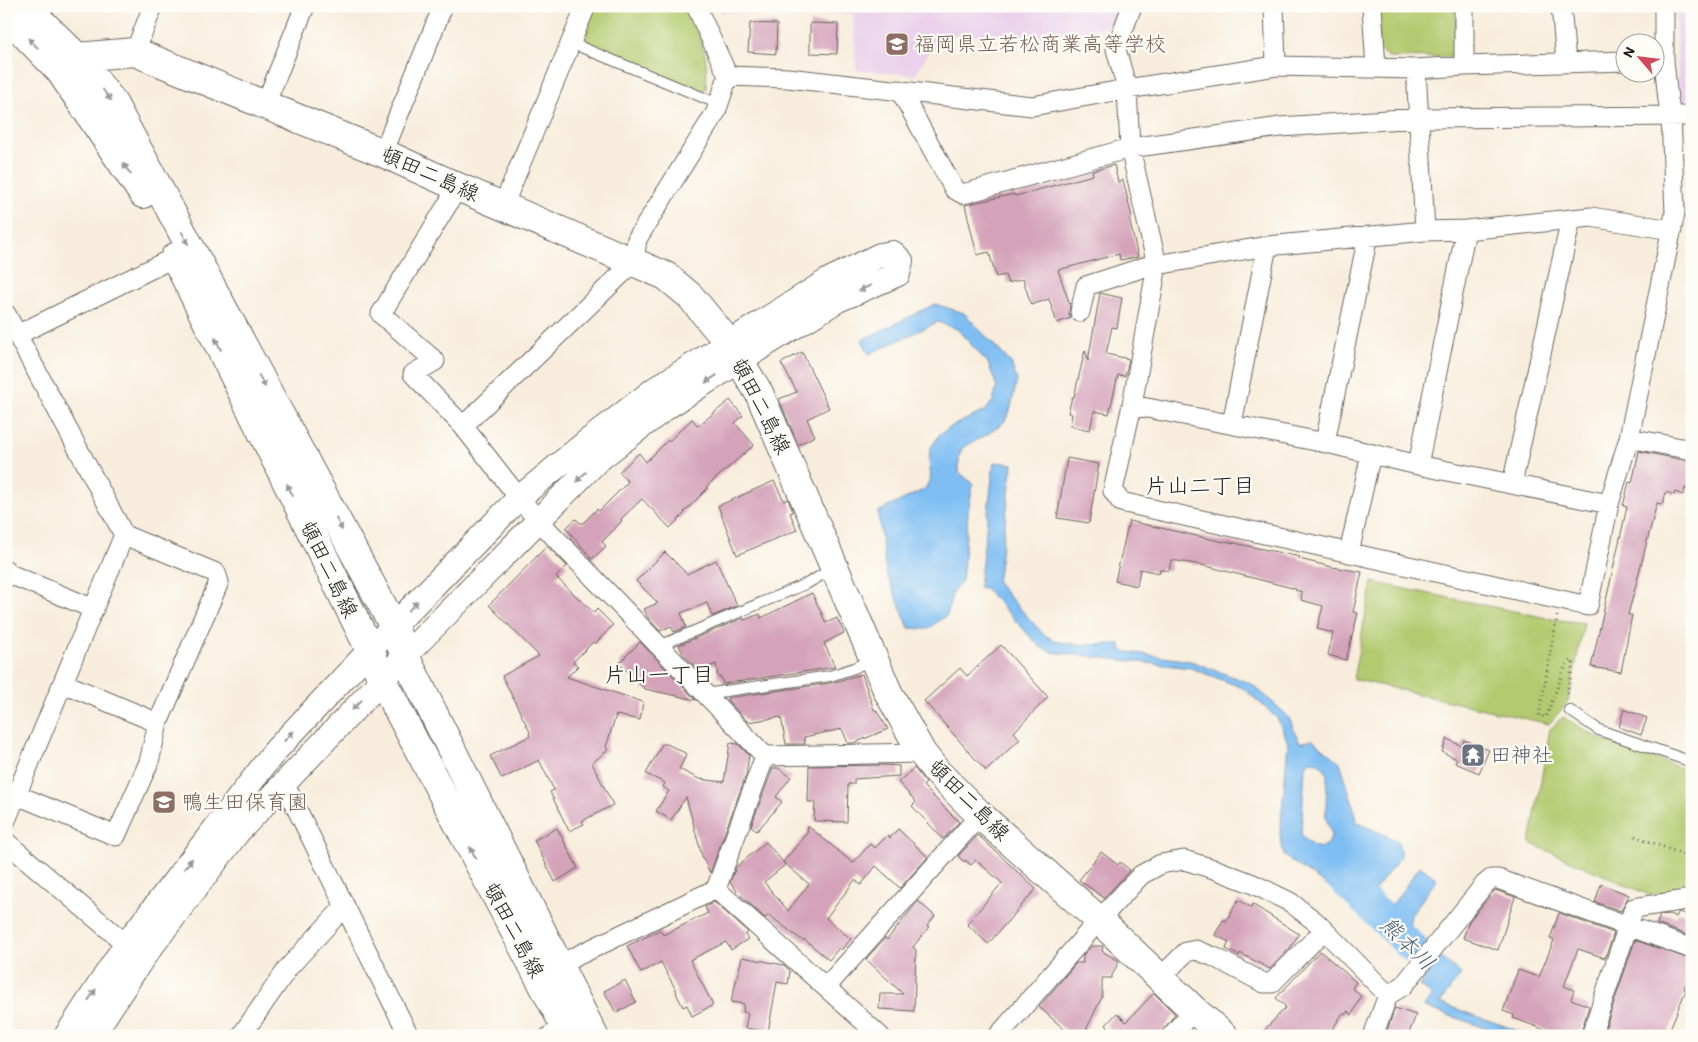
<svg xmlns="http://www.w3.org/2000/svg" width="1698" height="1042" font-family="Itim,'Klee One',sans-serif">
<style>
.built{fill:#ebd1eb}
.green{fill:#b4ca6f;stroke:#687346}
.water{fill:#7ebef3;stroke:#4d6d88;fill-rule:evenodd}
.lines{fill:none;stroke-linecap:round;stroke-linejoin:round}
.river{stroke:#7ebef3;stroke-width:31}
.building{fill:#d4a2b9;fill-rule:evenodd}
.service-casing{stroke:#69655f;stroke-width:12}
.minor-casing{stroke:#69655f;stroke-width:21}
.tertiary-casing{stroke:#69655f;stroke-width:26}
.secondary-casing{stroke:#69655f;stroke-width:30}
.path{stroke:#69655f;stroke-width:3;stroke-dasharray:1 4;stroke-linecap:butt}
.service{stroke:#fff;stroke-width:10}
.minor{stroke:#fff;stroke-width:19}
.tertiary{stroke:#fff;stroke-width:24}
.secondary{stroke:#fff;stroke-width:28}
.oneway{fill:#999}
.labels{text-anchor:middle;stroke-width:4.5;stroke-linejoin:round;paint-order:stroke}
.education-label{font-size:21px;fill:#785e54;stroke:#fdfcf7;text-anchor:start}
.street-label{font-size:21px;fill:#1c1c1c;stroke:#fdfcf7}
.worship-label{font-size:21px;fill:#5b616d;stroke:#fdfcf7;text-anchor:start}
.neighbourhood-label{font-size:22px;fill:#1c1c1c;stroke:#fdfcf7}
.water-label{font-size:22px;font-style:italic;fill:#435d72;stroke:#fdfcf7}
</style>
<rect width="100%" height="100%" fill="#fdfcf7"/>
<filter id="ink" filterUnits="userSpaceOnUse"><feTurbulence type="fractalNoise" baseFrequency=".02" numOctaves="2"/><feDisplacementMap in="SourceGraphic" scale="10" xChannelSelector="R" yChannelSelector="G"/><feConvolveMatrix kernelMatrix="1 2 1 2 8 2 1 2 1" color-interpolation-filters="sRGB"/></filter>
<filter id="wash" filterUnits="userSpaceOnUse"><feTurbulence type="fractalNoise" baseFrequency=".0096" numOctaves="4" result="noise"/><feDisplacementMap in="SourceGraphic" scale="20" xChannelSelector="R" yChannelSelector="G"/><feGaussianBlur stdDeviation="1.12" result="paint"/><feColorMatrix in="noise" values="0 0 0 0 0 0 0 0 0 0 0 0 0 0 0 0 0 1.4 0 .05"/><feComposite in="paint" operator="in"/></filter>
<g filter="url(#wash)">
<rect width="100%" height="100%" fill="#f8eddc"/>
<path class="built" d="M717 6H1120L1113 25 1058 38 955 35 930 50 915 75 856 70 853 14 721 12Z
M1675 6H1692V107L1679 99Z"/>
<path class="green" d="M596 6H684C701 38 709 51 706 89L701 92 587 44 582 38Z
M1379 6H1456L1457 50 1452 57 1389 58 1379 49Z
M1372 582 1552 619 1584 623 1568 702 1549 724 1353 679Z
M1563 717 1600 739 1692 772V871L1686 890 1649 895 1530 843 1550 729Z"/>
<path class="water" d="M935 304 964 313 1011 363 1017 380 1010 411 1004 422 988 434 962 448 959 457V472L973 484 968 512 962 581 953 591 947 615 927 629 909 628 886 572 878 512 925 489 931 477 929 462 930 449 940 434 954 425 985 411 993 401 997 387 988 363 957 329 938 322 869 354 862 340Z
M994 462 1013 464 997 583 1043 634C1065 649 1095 644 1121 644L1122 651 1191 661 1252 684 1288 716 1300 743 1312 739 1340 762 1353 804 1356 822 1398 841 1401 856 1365 903 1355 905 1284 856 1280 835 1288 742 1277 718 1243 688 1191 668 1052 652 1039 646 985 588 979 587ZM1309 761C1318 760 1323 766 1327 773 1328 788 1325 803 1326 817 1327 825 1335 835 1328 843 1320 854 1304 842 1301 833L1305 768Z
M1420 866 1437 879 1411 915 1407 935 1436 954 1461 974 1440 1003 1532 1036H1509L1424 1007 1432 995 1420 986 1424 979 1419 975 1425 967 1374 930Z"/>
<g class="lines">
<path class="river" d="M1336 873 1413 948"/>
</g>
<g id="blocks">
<path class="building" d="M750 23 777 24 776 54 748 52Z
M810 23 838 24 837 54 810 53Z
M1114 165 1118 182 1123 180 1132 217 1129 218 1138 257 1120 260 1119 254 1058 270 1070 305 1069 315 1071 318 1057 323 1049 299 1031 305 1023 279 1008 283 1005 275 996 277 989 252 977 255 965 205 1014 194 1015 196 1093 175 1092 171Z
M1100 293 1122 298 1117 328 1112 327 1106 354 1129 359 1125 376 1118 375 1109 414 1094 411 1090 430 1070 426 1072 414 1068 413 1072 397H1074L1085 350 1088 361Z
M802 352 829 408 807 419 815 436 798 445 779 399 797 392 781 363Z
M730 400 743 416 735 423 754 445 706 487 708 488 684 512 685 513 670 528 642 499 621 519 622 521 602 542 606 546 592 559 566 528 576 519 580 523H583L597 509 599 511 628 482 619 472 639 453 646 462 668 440 669 441 692 419 698 426Z
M1639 451 1692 462V490L1685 488 1683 495 1675 492 1674 495 1666 492 1663 504 1657 503 1628 615H1632L1621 672 1591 667 1627 507 1623 506 1629 482 1632 483Z
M1067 458 1099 464 1089 523 1057 518Z
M774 481 784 501 788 499 793 512 790 513 797 530 737 555 718 506Z
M1129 521 1224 542 1225 541 1300 557 1299 559 1332 567 1362 572 1353 612 1358 613 1346 660 1328 655 1333 633 1317 629 1323 606 1301 600 1302 592 1295 590 1296 589 1202 565 1171 560 1169 571 1160 569 1159 573 1140 569 1137 586 1115 581Z
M547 546 567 566 556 577 594 613 597 609 613 625 595 644 593 642 573 662 578 666 567 677 643 702 640 720 616 715 606 747 608 750 592 763 613 805 582 821 584 824 569 831 550 792 554 790 539 760 502 779 490 756 530 736 529 733 530 732 502 676 539 656 489 605Z
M665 552 687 574 716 560 737 606 712 616 707 603 681 613 686 627 674 632 671 626 660 631 648 618 644 609 658 603 636 581Z
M812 593 826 623 837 618 844 633 824 643 835 667 723 684 721 677H718L716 664 699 671 683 654 679 645 743 618 744 620 760 614 761 618Z
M640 642 696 700 645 689 619 663Z
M1001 645 1048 697 1014 732 1020 739 986 771 924 701 960 668 967 676Z
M862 674 874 710H876L888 729 854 743H848L842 729 804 737 805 744H786L781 717 748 722 728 701 727 698 831 683Z
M1624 709 1647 718 1641 735 1619 727Z
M1447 739 1462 746 1464 740 1489 750 1479 773 1455 763 1457 759 1442 752Z
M730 743 738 744 749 755 746 775 710 873 702 856 686 797 671 820 656 811 669 791 663 787 665 783 646 774 662 744H667L687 754 679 769 699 779 724 782Z
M885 765 899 766V776L854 779V784H848L847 822 814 821 815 802H808L809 766Z
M773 768H778L791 777 776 797 782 802 757 831 751 826Z
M914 768 926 783 923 786 959 822 943 839 912 806 916 802 898 782Z
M808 826 853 863 870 844 875 848 888 835 890 838 898 829 928 857 900 888 876 866 861 885 855 880 826 918 851 939 841 950 839 948 829 960 804 939 803 941 769 915 765 918 736 891H737L730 882 736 867 766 842 783 862 807 833ZM783 862 809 884 788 911 764 882 785 865Z
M557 828 578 868 555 882 534 840Z
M978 835 1036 889 988 944 967 924 1002 883 976 860 971 865 965 860 964 862 958 856Z
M1101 852 1118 865 1120 862 1130 870 1104 898 1079 880Z
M1601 884 1629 895 1621 911 1595 902Z
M1495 890 1515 897 1498 950 1463 938 1469 921Z
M1238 900 1251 907 1252 904 1299 934 1290 948 1270 969 1240 953 1239 956 1226 949 1229 942 1215 935 1223 920 1226 921Z
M918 901 935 916 927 926 929 927 913 947 916 950 914 1011 879 1009 880 994H903L866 959 885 938 887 940Z
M714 902 748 932 745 935 748 939 731 950 726 942 690 960 713 1005 692 1016 687 1005 683 1007 676 993 677 992 661 962 641 973 627 946 660 930 663 935 708 913 705 907Z
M1680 912 1692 917V921L1687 935 1657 924 1660 915 1669 914 1676 917 1678 913Z
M1559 913 1614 933 1605 958 1578 949 1564 986 1574 990 1571 999 1589 1006 1580 1036H1562L1513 1018 1514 1015 1503 1011 1518 970 1539 977 1554 940 1550 939Z
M1635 940 1692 960V967L1684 989 1686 990 1667 1036H1615L1604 1032Z
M1092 946H1103L1102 951 1119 961 1111 978H1102V997L1085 1032 1082 1036H1072L1039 1007 1076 963H1083V955Z
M1320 951 1356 982 1352 988 1361 996 1352 1015 1348 1011 1345 1015 1343 1013 1328 1036H1259L1286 1007 1276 998Z
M742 957 784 965 790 971 788 984 777 982 768 1032 745 1028 748 1013 743 1012 744 1004 731 1002Z
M625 980 636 1002 616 1013 604 991Z
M1154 993 1175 1014 1161 1033 1157 1036H1114L1115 1034 1106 1025 1117 1013 1126 1022Z
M1395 1008 1416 1015 1408 1036H1385Z"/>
</g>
</g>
<g filter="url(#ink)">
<use href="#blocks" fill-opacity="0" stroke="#69655f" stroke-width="1"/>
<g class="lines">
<g class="service-casing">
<path id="service" d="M571 43 719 104
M659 646 808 583 834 568
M705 694 830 676 854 668 872 659
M1569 710 1599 730 1692 762"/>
</g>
<g class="minor-casing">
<path id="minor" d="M1132 6 1116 49 1127 89 1130 148 1157 265 1132 405 1113 491 1121 502 1588 606 1609 504 1629 438 1675 213 1671 117 1668 100 1664 60V6
M1274 6 1276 66
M1372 6 1376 68
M1561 6 1566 62
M135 52 153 6
M1464 66V6
M1416 69 1425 231
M728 76 788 78 1032 106 1127 89 1276 66 1416 69 1464 66 1626 61
M900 90 954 189 963 194 1130 148 1280 127 1418 118 1692 116
M265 105 305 6
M383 153 443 6
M458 187 381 314 435 361 413 374 463 426 519 498 538 520 765 756 922 753
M503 206 586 6
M1157 265 1267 246 1425 231 1466 230 1591 217 1672 230
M1080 312 1086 286 1157 263
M6 314 124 535 6 820
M17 335 175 257
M1132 405 1331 444 1418 465 1609 504
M1232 424 1267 246
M463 426 634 262 637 239 716 112 728 76 696 6
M1629 438 1692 450
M1325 442 1368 236
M1418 465 1466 230
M1512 484 1571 219
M1349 553 1371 454
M6 570 7 573 94 609
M63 683 158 723 219 582 216 573 124 535
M284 783 409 1036
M17 795 116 836 149 762 158 723
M6 842 126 944
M716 889 880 1036
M558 965 716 889 765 756
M1160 978 1186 952 1196 950 1214 957 1264 983H1272L1324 930
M827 986 980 815
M241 1036 288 968 345 906
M550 1036 566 1028
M998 1036 1099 920 1141 875 1161 864 1184 860 1217 870 1253 884 1290 902 1316 922 1388 995
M1171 1036 1194 1010
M1373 1036 1388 995 1403 986 1484 885 1491 879H1498L1692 949
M1591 1036 1634 908 1692 899"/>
</g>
<g class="tertiary-casing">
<path id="tertiary" d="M66 1036 126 944 275 751 370 650 519 498 584 444 655 389 829 280 880 255 893 253 901 261 898 274 838 300 739 361 667 407 598 460 405 656 238 832 142 959 92 1036"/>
</g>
<g class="secondary-casing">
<path id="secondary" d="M25 6 77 57 112 101 394 627 405 656 594 1036
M6 15 60 71 143 194
M77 57 135 52 383 153 458 187 666 276 690 296 728 342 759 393 888 692 922 753 937 772 980 815 1099 920 1194 1010 1224 1036
M175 257 370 650 382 680 570 1036"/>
</g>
<path class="path" d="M1557 616 1539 716 1546 717 1566 665 1571 660 1573 663 1567 696
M1635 836 1692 858"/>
<use href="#service" class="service"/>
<use href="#minor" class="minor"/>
<use href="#tertiary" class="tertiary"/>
<use href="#secondary" class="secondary"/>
</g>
<defs><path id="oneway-solid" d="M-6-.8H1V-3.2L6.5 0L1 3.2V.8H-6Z" transform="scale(1.25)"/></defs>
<g class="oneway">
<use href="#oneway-solid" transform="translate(33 43) rotate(-134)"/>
<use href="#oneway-solid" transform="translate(107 95) rotate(53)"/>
<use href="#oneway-solid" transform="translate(127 169) rotate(-125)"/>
<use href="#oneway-solid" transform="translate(185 238) rotate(62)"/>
<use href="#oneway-solid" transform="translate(865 288) rotate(156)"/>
<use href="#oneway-solid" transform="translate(218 344) rotate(-116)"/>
<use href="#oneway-solid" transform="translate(711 379) rotate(147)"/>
<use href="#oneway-solid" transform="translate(262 381) rotate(62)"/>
<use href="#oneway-solid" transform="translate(581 477) rotate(135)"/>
<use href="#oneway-solid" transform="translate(290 490) rotate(-116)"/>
<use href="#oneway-solid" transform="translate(339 524) rotate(62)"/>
<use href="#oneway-solid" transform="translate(413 606) rotate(-46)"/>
<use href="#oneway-solid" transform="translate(357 705) rotate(134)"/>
<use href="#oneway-solid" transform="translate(289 736) rotate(-47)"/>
<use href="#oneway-solid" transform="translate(473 853) rotate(-118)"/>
<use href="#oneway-solid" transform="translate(188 864) rotate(-52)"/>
<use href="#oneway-solid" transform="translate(92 995) rotate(-57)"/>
</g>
</g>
<defs>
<g id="school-square" transform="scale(1.25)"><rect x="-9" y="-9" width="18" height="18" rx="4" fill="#8d6e63" stroke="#fdfcf7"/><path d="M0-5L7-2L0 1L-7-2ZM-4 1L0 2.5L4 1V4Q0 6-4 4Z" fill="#fff"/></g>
<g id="temple-square" transform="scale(1.25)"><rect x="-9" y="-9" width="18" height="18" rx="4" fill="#6b7280" stroke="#fdfcf7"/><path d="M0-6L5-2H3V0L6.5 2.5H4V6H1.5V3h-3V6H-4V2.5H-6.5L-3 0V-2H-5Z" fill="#fff"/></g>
</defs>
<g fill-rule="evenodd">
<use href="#school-square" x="897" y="44"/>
<use href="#temple-square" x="1473" y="755"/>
<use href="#school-square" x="164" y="802"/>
</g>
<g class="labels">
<g class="education-label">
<text x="914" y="51">福岡県立若松商業高等学校</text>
<text x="182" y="809">鴨生田保育園</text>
</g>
<g class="street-label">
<text transform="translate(430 174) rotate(24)" y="7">頓田二島線</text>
<text transform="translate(761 406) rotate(63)" y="7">頓田二島線</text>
<text transform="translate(329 569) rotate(64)" y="7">頓田二島線</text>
<text transform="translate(969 800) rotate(45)" y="7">頓田二島線</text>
<text transform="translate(514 930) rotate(62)" y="7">頓田二島線</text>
</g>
<g class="worship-label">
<text x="1490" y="762">田神社</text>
</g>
<g class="neighbourhood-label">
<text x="1200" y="493">片山二丁目</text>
<text x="659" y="682">片山一丁目</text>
</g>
<g class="water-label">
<text transform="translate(1408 943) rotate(44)" y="8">熊本川</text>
</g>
</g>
<rect width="1698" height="1042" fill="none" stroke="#fdfcf7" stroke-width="25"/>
<g transform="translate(1640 58) rotate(298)"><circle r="24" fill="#fdfcf7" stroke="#a3a29f"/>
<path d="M0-4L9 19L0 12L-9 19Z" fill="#d1495b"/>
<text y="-8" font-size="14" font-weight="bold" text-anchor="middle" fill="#1c1c1c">N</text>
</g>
</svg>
